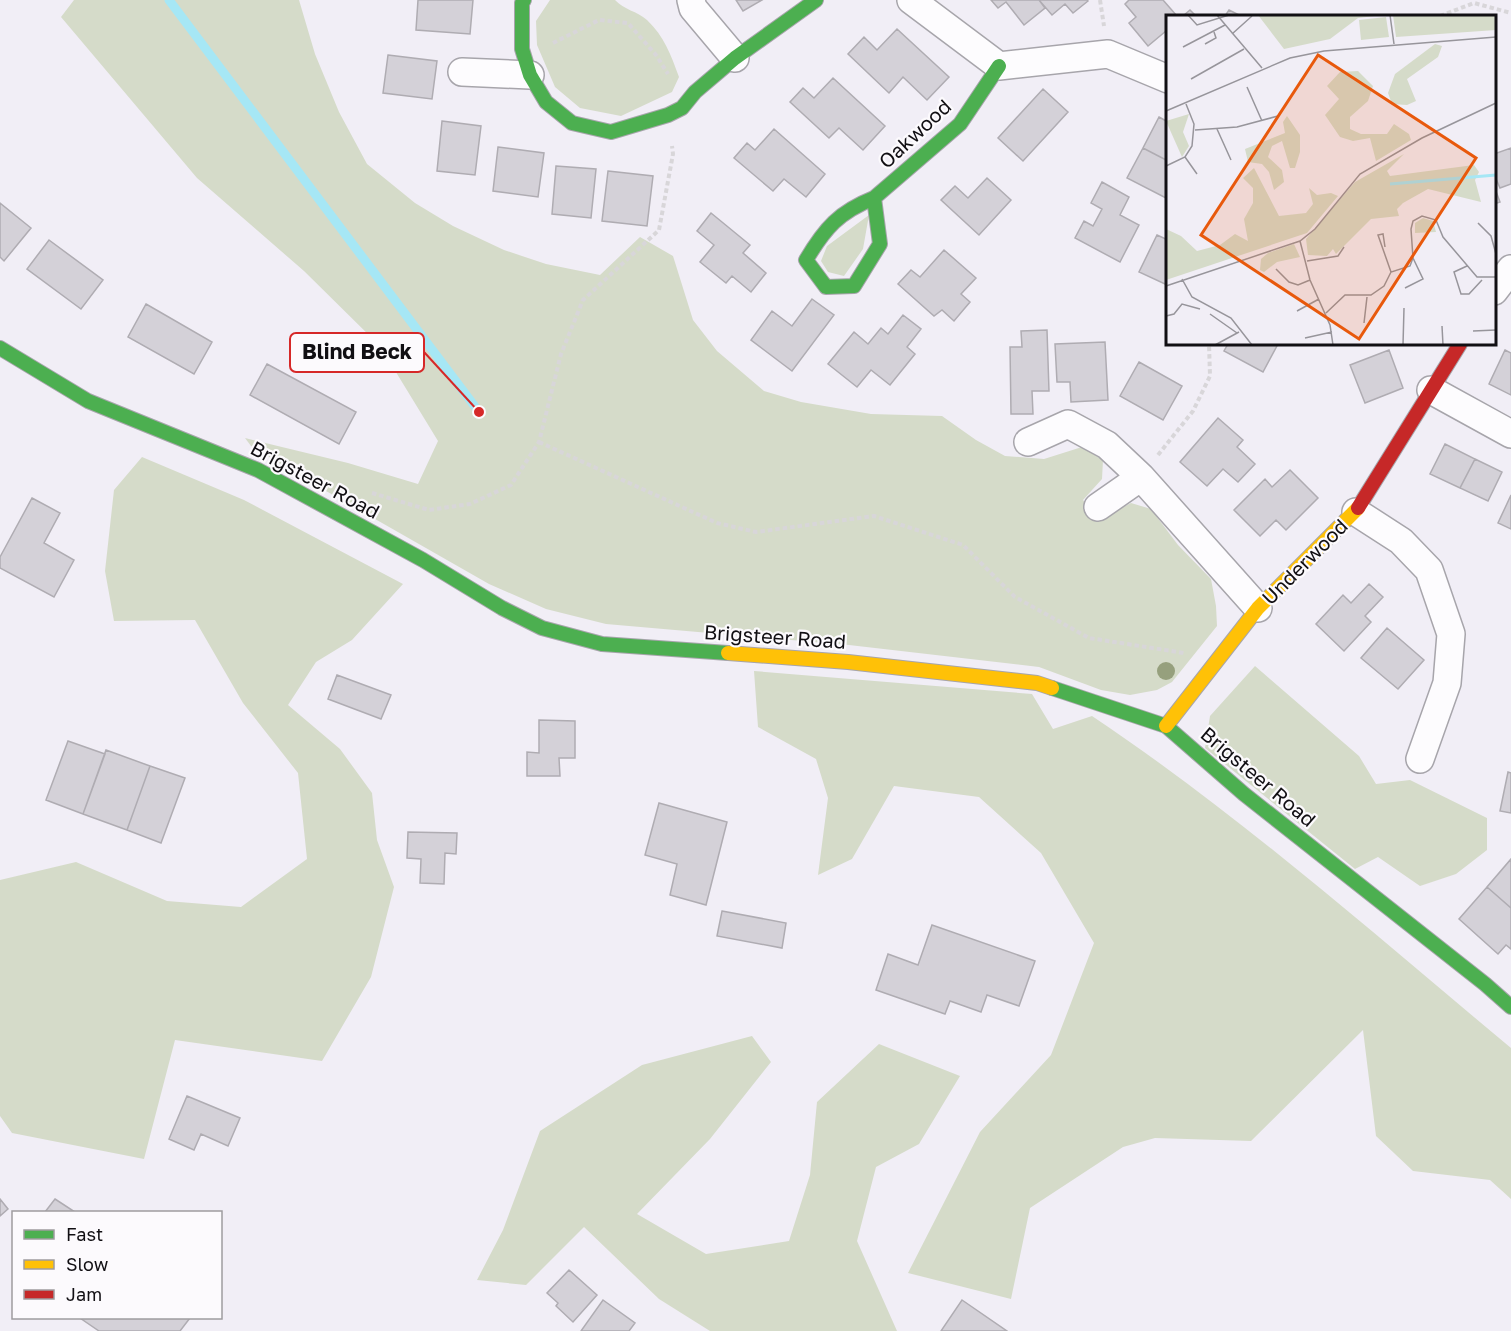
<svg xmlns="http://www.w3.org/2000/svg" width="1511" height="1331" font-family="'Golos Text',sans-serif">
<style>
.green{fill:#d5dbc9}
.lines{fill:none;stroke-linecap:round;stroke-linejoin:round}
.stream{stroke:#a6e7f5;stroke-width:9}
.building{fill:#d4d1d8;stroke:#afacb2;stroke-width:1.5}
.street-casing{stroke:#a7a5ab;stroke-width:30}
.fast-casing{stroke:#a7a5ab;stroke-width:16}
.slow-casing{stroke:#a7a5ab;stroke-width:16}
.jam-casing{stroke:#a7a5ab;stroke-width:16}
.path{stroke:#d8d6d9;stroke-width:4;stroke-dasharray:4.5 3;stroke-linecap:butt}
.street{stroke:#fdfcfe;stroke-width:27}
.fast{stroke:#4caf50;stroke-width:14}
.slow{stroke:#ffc107;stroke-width:14}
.jam{stroke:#c62828;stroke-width:14}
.tree{fill:#96a07d}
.labels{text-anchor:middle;stroke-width:4.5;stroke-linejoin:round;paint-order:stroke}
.street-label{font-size:20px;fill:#110f13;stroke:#fcfafd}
.inset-river{fill:none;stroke:#a6e7f5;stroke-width:3}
.inset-road{fill:none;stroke:#97959b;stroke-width:1.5}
.view{fill:#e8590c;fill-opacity:0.15;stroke:#e8590c;stroke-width:3}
.inset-edge{fill:none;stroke:#110f13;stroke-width:3}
.leader{fill:none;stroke:#d62828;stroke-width:2}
.callout-dot{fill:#d62828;stroke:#fcfafd;stroke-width:2}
.callout{fill:#fcfafd;stroke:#d62828;stroke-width:2}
.callout-label{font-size:21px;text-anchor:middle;font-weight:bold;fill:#110f13}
</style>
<rect width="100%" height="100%" fill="#f1eef6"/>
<path class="green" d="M74 0H299L315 54 339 112 367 164 415 203 453 226 504 250 546 264 600 275 640 237 673 256 693 320 717 351 764 391 801 402 871 414 942 416 976 440 1005 456 1044 459 1082 447 1103 460 1102 479 1083 500 1100 519 1131 503 1151 509 1178 545 1211 579 1216 606 1217 626 1172 682 1157 690 1130 695 1101 690 1039 667 849 645 606 624 546 609 489 584 312 483 251 446 245 438 348 463 418 484 438 441 380 346 304 271 197 178 61 17Z
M550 0H615C624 10 637 11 647 20 664 36 671 55 679 77L672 92 621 116 580 108 555 87 537 45 536 21Z
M869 215 863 249 844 276 828 272 821 261 827 246Z
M142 457 244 500 403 584 352 640 316 662 288 705 340 749 372 793 377 840 394 887 371 977 322 1061 175 1040 144 1159 12 1133 0 1116V880L76 862 167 901 241 907 307 859 298 773 243 703 195 620 114 621 105 571 114 490Z
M1255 666 1359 756 1376 784 1410 780 1487 818V850L1456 874 1420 886 1378 857 1355 869 1205 748 1210 716Z
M754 671 1032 694 1053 729 1092 716C1240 815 1374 934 1511 1048V1199L1490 1180 1413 1171 1376 1136 1363 1030 1251 1141 1155 1138 1123 1147 1030 1208 1011 1299 908 1273 980 1132 1051 1055 1094 943 1041 853 979 797 894 786 852 859 818 875 828 798 816 759 758 727Z
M752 1036 771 1062 710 1139 637 1214 706 1254 789 1241 810 1175 817 1102 879 1044 960 1076 919 1144 876 1167 857 1241 897 1331H710L659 1299 584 1227 526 1285 477 1280 503 1230 540 1131 642 1065Z"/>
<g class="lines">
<path class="stream" d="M169 0 479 412"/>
</g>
<path class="building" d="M418 0H473L470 34 416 30Z
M736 0H762L743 11Z
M991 0H1039L1045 8 1024 25 1006 2 998 8Z
M1039 0H1087L1088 1 1073 13 1065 4 1052 15Z
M1129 0H1163L1177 16H1168V33L1166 31 1148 46 1129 23 1136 17 1125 4Z
M1190 10 1196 16H1183Z
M1229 10 1241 16H1225Z
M897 29 949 77 927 100 903 77 889 93 848 54 864 37 877 50Z
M388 55 437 61 432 99 383 93Z
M833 78 885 126 863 150 839 128 829 138 790 102 803 88 814 98Z
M1043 89 1068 112 1023 161 998 138Z
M1159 117 1168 122V161L1143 148Z
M442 121 481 126 475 175 437 171Z
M774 129 825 174 806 197 784 179 773 191 734 158 747 143 755 150Z
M498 147 544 153 538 197 493 191Z
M1143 148 1168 161V195L1166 198 1127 178Z
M1511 148V184L1500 188 1494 174V154Z
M556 166 596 169 591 218 552 214Z
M608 171 653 176 647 226 602 221Z
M987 178 1011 200 979 235 941 200 955 186 968 198Z
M1102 182 1129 197 1120 215 1139 225 1120 262 1075 238 1084 221 1093 226 1102 209 1091 203Z
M1494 186 1500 202 1494 204Z
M0 203 31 228 4 261 0 257Z
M711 213 750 245 743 253 766 273 751 292 732 276 726 283 700 262 714 245 697 231Z
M1157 235 1168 240V278L1165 284 1139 272Z
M49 240 103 280 81 309 27 269Z
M944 250 976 278 961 294 970 302 954 321 942 310 934 316 898 284 911 270 920 277Z
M812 299 834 315 792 371 751 340 772 311 792 326Z
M146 304 212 342 194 374 128 337Z
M903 315 921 329 907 347 915 354 890 385 871 370 857 387 828 364 854 332 868 344 881 328 888 334Z
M1047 330 1049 391H1032L1033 414H1011L1010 347H1022L1021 331Z
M1105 342 1108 400 1071 402 1070 382H1057L1055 344Z
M1228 344H1278L1263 372 1224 351Z
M1389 350 1403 388 1365 403 1350 365Z
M1505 350 1511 353V395L1489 384Z
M1139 362 1182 386 1163 420 1120 396Z
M267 364 356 412 339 444 250 395Z
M1218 418 1243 440 1237 447 1255 464 1238 482 1223 469 1207 486 1180 462Z
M1445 444 1475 459 1460 488 1430 474Z
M1475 459 1502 472 1488 501 1460 488Z
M1290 470 1318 498 1286 530 1276 520 1260 536 1234 510 1265 479 1272 487Z
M1511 495V529L1498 523Z
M32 498 60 513 44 543 74 560 54 597 0 568V557Z
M1369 584 1383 597 1365 616 1371 622 1344 651 1316 624 1343 595 1351 603Z
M1387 628 1424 660 1398 689 1361 658Z
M337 675 391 695 381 719 328 699Z
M539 720 575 721V758H559L560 776H527V752L539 753Z
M68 741 105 754 83 814 46 800Z
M106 750 150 766 127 830 83 814Z
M150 766 185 778 161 843 127 830Z
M1508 772 1511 773V813L1500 811Z
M659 803 727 822 706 905 670 895 677 864 645 855Z
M408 832 457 833 456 854 445 853 444 884 420 883 421 859 407 858Z
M1511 859V908L1487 887Z
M1487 887 1511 908V949L1506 945 1498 954 1459 919Z
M722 911 786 923 782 948 717 936Z
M932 925 1035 961 1019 1006 987 995 981 1012 950 1001 945 1014 876 990 888 954 918 965Z
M187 1096 240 1118 228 1146 201 1134 194 1150 169 1139Z
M0 1199 8 1209 0 1216Z
M55 1199 75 1212H45Z
M569 1270 597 1295 573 1322 556 1306 558 1303 547 1293Z
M603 1300 635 1323 629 1331H581Z
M962 1300 1007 1331H941Z
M80 1318H190L180 1331H99Z"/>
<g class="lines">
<g class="street-casing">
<path id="street" d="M691 0 693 8 735 58
M911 0 999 66 1108 54 1168 79
M462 72 530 75
M1494 291 1511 269
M1431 390 1511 434
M1028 442 1068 424 1107 445 1141 477 1258 608
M1098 507 1141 477
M1356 512 1401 541 1429 570 1451 634 1447 683 1420 759"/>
</g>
<g class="fast-casing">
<path id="fast" d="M524 0 522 3V49L530 75 546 102 572 123 611 132 668 115 682 108 695 92 735 58 816 0
M874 198C839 212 825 228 806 260L826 287 854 286 880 244 874 198 960 124 999 66
M0 348 88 401 258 470 423 560 502 608 542 628 602 644 728 653
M1052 688 1166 726 1244 794 1485 984 1511 1007"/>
</g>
<g class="slow-casing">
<path id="slow" d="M728 653 848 662 1037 683 1052 688
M1166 726 1258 608 1358 508"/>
</g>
<g class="jam-casing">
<path id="jam" d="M1358 508 1460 344"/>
</g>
<path class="path" d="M1100 0 1104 26
M1440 16 1474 3 1511 13
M553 43 599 20 628 23 656 55 668 74
M539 442 717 523 756 532 874 516 963 545 1015 597 1089 638 1184 653
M1158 455 1193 411 1210 376 1209 344
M372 493 429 510 470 504 511 485 539 442 561 354 583 300 659 230 673 154 672 146"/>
<use href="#street" class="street"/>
<use href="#fast" class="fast"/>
<use href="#slow" class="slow"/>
<use href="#jam" class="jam"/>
</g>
<circle class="tree" cx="1166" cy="671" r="9"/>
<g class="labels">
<g class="street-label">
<text transform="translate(915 134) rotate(-43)" y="7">Oakwood</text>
<text transform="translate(315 480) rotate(28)" y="7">Brigsteer Road</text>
<text transform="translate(1305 562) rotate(-45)" y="7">Underwood</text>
<text transform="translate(775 637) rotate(4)" y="7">Brigsteer Road</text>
<text transform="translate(1258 777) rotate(40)" y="7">Brigsteer Road</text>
</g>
</g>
<g transform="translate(1166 15)">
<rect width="330" height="330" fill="#f1eef6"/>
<path d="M92 0H217L192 3 164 24 118 34ZM227 0H330V15L230 22ZM220 2 223 22 195 25 193 5ZM269 29 276 31 272 42 241 64 250 86 241 90 226 89 222 78 229 59ZM192 56 207 71 202 86 184 102V114L195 119H221L228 109 243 119 245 125 210 146 204 123 187 126 174 122 159 100 173 84 161 71 174 57ZM23 99 17 117 23 131 16 142 0 106ZM121 101 134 120V137L129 153H124L116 126 106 131 102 142 116 155 118 167 108 175 103 157 96 149 82 147 79 134 119 118 117 107ZM238 139 221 156 224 161 308 150 313 157 309 165 315 187 262 174 237 188 231 194 233 201 205 204 170 239 167 234 161 241 142 240 140 224 189 167ZM88 153 113 201 140 198 147 189 143 173 151 180 165 178 172 181 141 218 0 265V214L15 221 31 236 54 230 69 219 82 226 78 204 87 188V173L77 163ZM257 203 267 206 270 217 249 218V208ZM128 229 134 242 111 247 98 257 94 255 95 244 102 238Z" fill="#d5dbc9"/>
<path class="inset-river" d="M224 169 330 160"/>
<path class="inset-road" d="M22 0 31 10 63 0M51 0 96 53M224 0 228 29M66 19 86 1M39 29 50 23 48 17M17 32 59 10M25 64 78 34M81 72 96 106M0 96 124 43 158 36 330 22M51 114 65 145M29 115 71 112 112 101M19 142 31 159M0 151 19 142 26 131 28 109 20 89M312 208 325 221 330 239M134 226 144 265 164 310 167 330M219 232 217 219 212 220 225 257M141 246 172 241 178 232M301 251 288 257 295 279H303L316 265M110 254 123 267 132 270 144 265M16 264 26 282 65 303 86 330M0 271 134 226 149 214 194 159 256 123 330 88M239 273 257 264 247 243M131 296 153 284M160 298 179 280H205L218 271 225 257 244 251 247 243 245 214 247 206 256 201 270 205 277 222 311 262H330M44 299 71 318M0 301 8 299 16 289 34 294M198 308 201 282M276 311 277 330M307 316 330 315M139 323 166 317M49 330 73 317M237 330 238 293"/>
<path class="view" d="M152 40 310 143 193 324 35 220Z"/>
<rect width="330" height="330" class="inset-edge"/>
</g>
<path class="leader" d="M479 412L424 352"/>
<circle class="callout-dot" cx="479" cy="412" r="6"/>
<rect class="callout" x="290" y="333" width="134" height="39" rx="6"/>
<g class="callout-label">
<text x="357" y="359">Blind Beck</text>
</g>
<rect x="12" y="1211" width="210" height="108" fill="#fcfafd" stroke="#9e9c9f" stroke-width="1.5"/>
<rect x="24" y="1230" width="30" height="9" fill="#4caf50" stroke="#9e9c9f" stroke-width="1.5"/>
<text x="66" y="1241" font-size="18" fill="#110f13">Fast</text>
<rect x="24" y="1260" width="30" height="9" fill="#ffc107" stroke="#9e9c9f" stroke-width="1.5"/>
<text x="66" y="1271" font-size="18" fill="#110f13">Slow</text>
<rect x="24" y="1290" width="30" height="9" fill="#c62828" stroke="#9e9c9f" stroke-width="1.5"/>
<text x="66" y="1301" font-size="18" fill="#110f13">Jam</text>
</svg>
